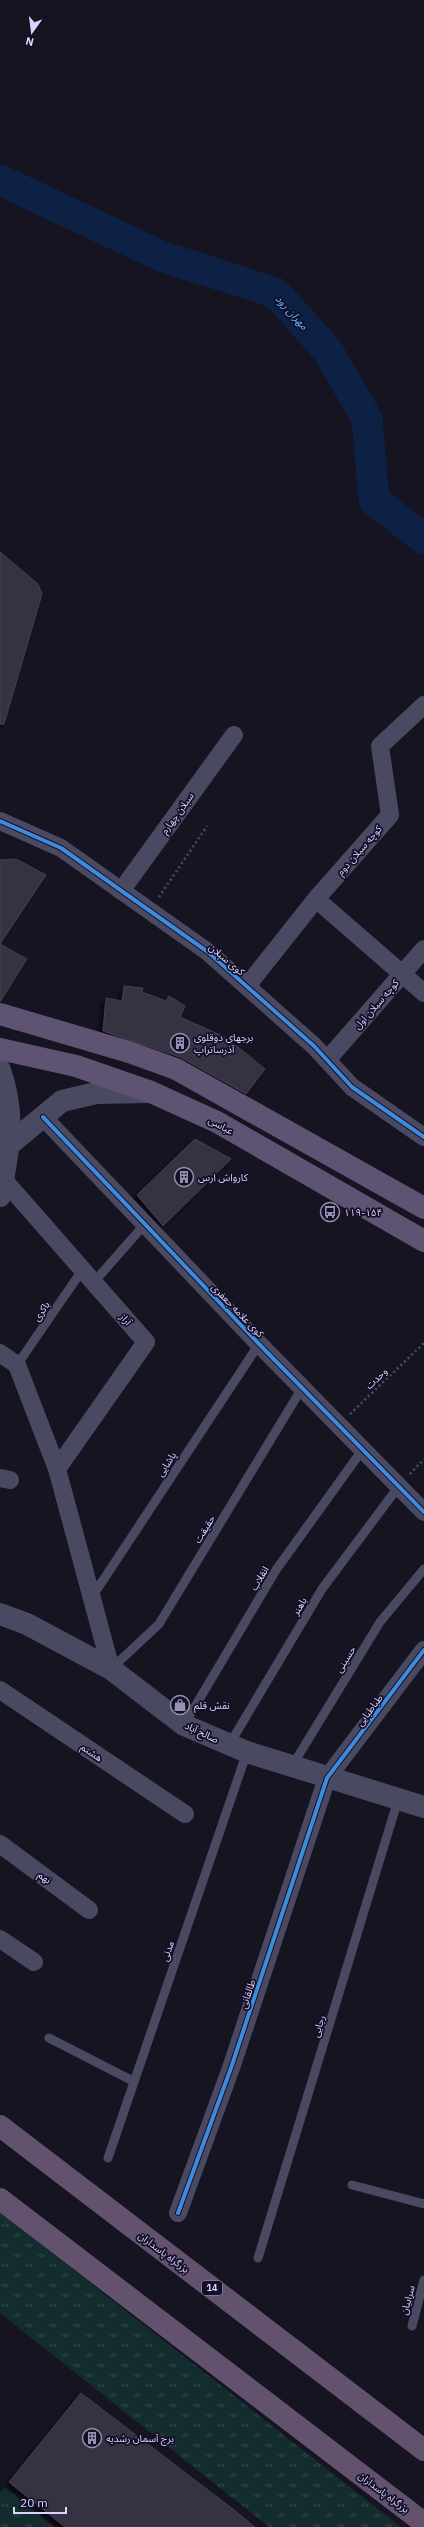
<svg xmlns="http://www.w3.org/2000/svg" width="424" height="2527" font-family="'IBM Plex Sans','Noto Sans Arabic',sans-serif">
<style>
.grass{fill:url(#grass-tufts)}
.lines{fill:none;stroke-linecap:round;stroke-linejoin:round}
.river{stroke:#0d2144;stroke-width:31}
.building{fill:#343243;stroke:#433f54;filter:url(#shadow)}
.path{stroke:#44505f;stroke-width:2.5;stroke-dasharray:2 3;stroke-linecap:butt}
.service{stroke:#4a4962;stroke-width:9}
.minor{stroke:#4a4962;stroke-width:18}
.tertiary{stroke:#4a4962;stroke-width:22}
.primary{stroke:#5e5373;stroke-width:22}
.trunk{stroke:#62526e;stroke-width:22}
.cycleway-casing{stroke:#130f26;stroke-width:6}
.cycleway{stroke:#408adc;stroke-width:4}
.labels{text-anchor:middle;stroke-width:3.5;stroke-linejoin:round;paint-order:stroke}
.shield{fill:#130f26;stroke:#9e99be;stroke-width:1}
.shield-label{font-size:9px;font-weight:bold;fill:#d9d4ff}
.street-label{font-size:10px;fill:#d9d4ff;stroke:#130f26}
.poi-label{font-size:10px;fill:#d9d4ff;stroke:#130f26;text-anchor:start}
.water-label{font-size:11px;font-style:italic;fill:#62b6ff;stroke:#130f26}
</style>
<defs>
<pattern id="grass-tufts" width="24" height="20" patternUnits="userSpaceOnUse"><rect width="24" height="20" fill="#132c2d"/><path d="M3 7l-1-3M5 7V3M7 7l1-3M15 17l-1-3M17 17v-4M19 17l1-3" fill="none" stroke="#354a4c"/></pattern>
<filter id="shadow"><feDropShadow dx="-3.5" dy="3.5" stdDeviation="2" flood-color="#0009"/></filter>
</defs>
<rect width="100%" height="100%" fill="#161421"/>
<path class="grass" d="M0 2212 401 2527H269L0 2313Z
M5 2487 54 2527H0V2493Z"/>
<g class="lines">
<path class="river" d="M0 180 161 256 276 293 328 351 367 419 374 500 424 539"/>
</g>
<path class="building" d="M0 552 38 584 42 594 4 724H0Z
M16 859 46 875 0 944 27 959 0 1002V860Z
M124 986 143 988 142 992 166 1001 169 996 185 1006 180 1017 227 1038 265 1069 246 1094 180 1057 103 1031 106 998 122 1001Z
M195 1139 231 1159 163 1226 137 1195Z
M81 2393 238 2513 255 2527H65L9 2482Z"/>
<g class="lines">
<path class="path" d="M159 897 207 826
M350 1414 424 1343
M410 1474 424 1459"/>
<path class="service" d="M94 1282 145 1224
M17 1365 83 1269
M92 1597 259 1344
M111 1669 159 1624 302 1388
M184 1725 276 1570 363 1449
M229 1745 322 1589 399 1486
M292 1766 380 1622 424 1569
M49 2038 133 2081
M108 2158 247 1752
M352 2185 424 2204
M258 2258 398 1800
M412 2326 424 2280"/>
<path class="minor" d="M0 821 61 848 208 952 314 1046 352 1087 424 1137
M121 891 234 735
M316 899 424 993
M247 986 316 899 390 815 380 746 424 705
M327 1060 424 949
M43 1117 259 1344 424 1512
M3 1179 146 1342 57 1469
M0 1353 17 1365 57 1469 111 1669
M0 1478 10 1480
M0 1690 185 1814
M0 1844 89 1910
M0 1939 34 1962
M178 2213 231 2068 327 1778 424 1650"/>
<path class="tertiary" d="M0 1070C16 1116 9 1150 0 1196
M10 1144 62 1101 96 1093 149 1092
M0 1614 27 1624 111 1669 184 1725 247 1752 424 1807"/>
<path class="primary" d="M0 1014 129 1052 176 1069 424 1208
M0 1049 76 1066 151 1092 217 1122 424 1241"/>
<path class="trunk" d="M0 2126 424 2450
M0 2199 424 2523"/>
<g class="cycleway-casing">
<path id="cycleway" d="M0 821 61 848 208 952 314 1046 352 1087 424 1137
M43 1117 259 1344 424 1512
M178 2213 231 2068 327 1778 424 1650"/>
</g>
<use href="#cycleway" class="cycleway"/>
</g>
<defs>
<g id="building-ring" transform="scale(1)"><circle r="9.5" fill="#130f26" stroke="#9591b1" stroke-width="1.5"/><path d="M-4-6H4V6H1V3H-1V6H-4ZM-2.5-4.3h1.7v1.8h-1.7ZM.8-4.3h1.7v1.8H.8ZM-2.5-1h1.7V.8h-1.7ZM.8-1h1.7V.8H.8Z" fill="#9591b1"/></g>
<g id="bus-ring" transform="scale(1)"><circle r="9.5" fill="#130f26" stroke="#9591b1" stroke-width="1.5"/><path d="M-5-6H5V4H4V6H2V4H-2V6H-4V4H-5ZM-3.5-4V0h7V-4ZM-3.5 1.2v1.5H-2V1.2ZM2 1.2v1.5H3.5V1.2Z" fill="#9591b1"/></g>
<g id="shop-ring" transform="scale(1)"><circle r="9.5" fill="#130f26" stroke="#9591b1" stroke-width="1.5"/><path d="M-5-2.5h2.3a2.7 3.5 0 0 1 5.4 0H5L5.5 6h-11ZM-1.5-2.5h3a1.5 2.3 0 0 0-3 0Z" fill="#9591b1"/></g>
</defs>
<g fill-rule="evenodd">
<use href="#building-ring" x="180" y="1043"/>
<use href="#building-ring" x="184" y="1177"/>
<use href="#bus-ring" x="330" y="1212"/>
<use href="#shop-ring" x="180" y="1705"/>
<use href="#building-ring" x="92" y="2438"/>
</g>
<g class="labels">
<rect class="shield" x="202" y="2281" width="20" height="14" rx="3"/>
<g class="shield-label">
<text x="212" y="2291">14</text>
</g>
<g class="street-label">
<text transform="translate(177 813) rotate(-54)" y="4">سبلان چهارم</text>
<text transform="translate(359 850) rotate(-49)" y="4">کوچه سبلان دوم</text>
<text transform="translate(227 959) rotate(40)" y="4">کوی سبلان</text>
<text transform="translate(376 1004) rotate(-49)" y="4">کوچه سبلان اول</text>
<text transform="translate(221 1125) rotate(28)" y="4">عباسى</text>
<text transform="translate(238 1310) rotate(46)" y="4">کوی علامه جعفری</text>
<text transform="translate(41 1311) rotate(-56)" y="4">باکری</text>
<text transform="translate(126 1319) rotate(49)" y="4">آراز</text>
<text transform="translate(376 1378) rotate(-44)" y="4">وحدت</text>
<text transform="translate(166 1464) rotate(-57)" y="4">پاشایی</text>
<text transform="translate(204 1529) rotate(-59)" y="4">حقیقت</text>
<text transform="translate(259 1578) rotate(-59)" y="4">انقلاب</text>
<text transform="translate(299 1606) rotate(-59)" y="4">باهنر</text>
<text transform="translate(345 1659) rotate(-58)" y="4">حسینی</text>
<text transform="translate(369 1710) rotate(-53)" y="4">طباطبایی</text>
<text transform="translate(202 1732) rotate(25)" y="4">صالح آباد</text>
<text transform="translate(92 1752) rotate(34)" y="4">هشتم</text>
<text transform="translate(45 1877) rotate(37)" y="4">نهم</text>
<text transform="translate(167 1951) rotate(-71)" y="4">مدنی</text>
<text transform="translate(247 1994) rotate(-72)" y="4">طالقانی</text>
<text transform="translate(318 2026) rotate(-73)" y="4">رجایی</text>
<text transform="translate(164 2252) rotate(37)" y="4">بزرگراه پاسداران</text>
<text transform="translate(407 2300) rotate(-75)" y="4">سرابیان</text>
<text transform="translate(384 2492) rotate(37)" y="4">بزرگراه پاسداران</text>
</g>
<g class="poi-label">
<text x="194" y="1041">برجهای دوقلوی<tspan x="194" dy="12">آذرساتراپ</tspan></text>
<text x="198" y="1181">کارواش ارس</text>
<text x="344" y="1216">۱۱۹-۱۵۴</text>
<text x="194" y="1709">نقش قلم</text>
<text x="106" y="2442">برج آسمان رشدیه</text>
</g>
<g class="water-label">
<text transform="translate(292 312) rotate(48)" y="4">مهران رود</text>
</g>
</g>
<g transform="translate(32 32) rotate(194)" stroke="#130f26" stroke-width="3" paint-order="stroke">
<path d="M0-3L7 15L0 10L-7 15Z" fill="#d9d4ff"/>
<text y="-6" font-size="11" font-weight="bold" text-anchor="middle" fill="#d9d4ff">N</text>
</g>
<path d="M14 2507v6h52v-6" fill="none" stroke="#d9d4ff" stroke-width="2"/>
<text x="20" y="2507" font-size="12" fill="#d9d4ff" stroke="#130f26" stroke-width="3" paint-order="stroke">20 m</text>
</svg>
